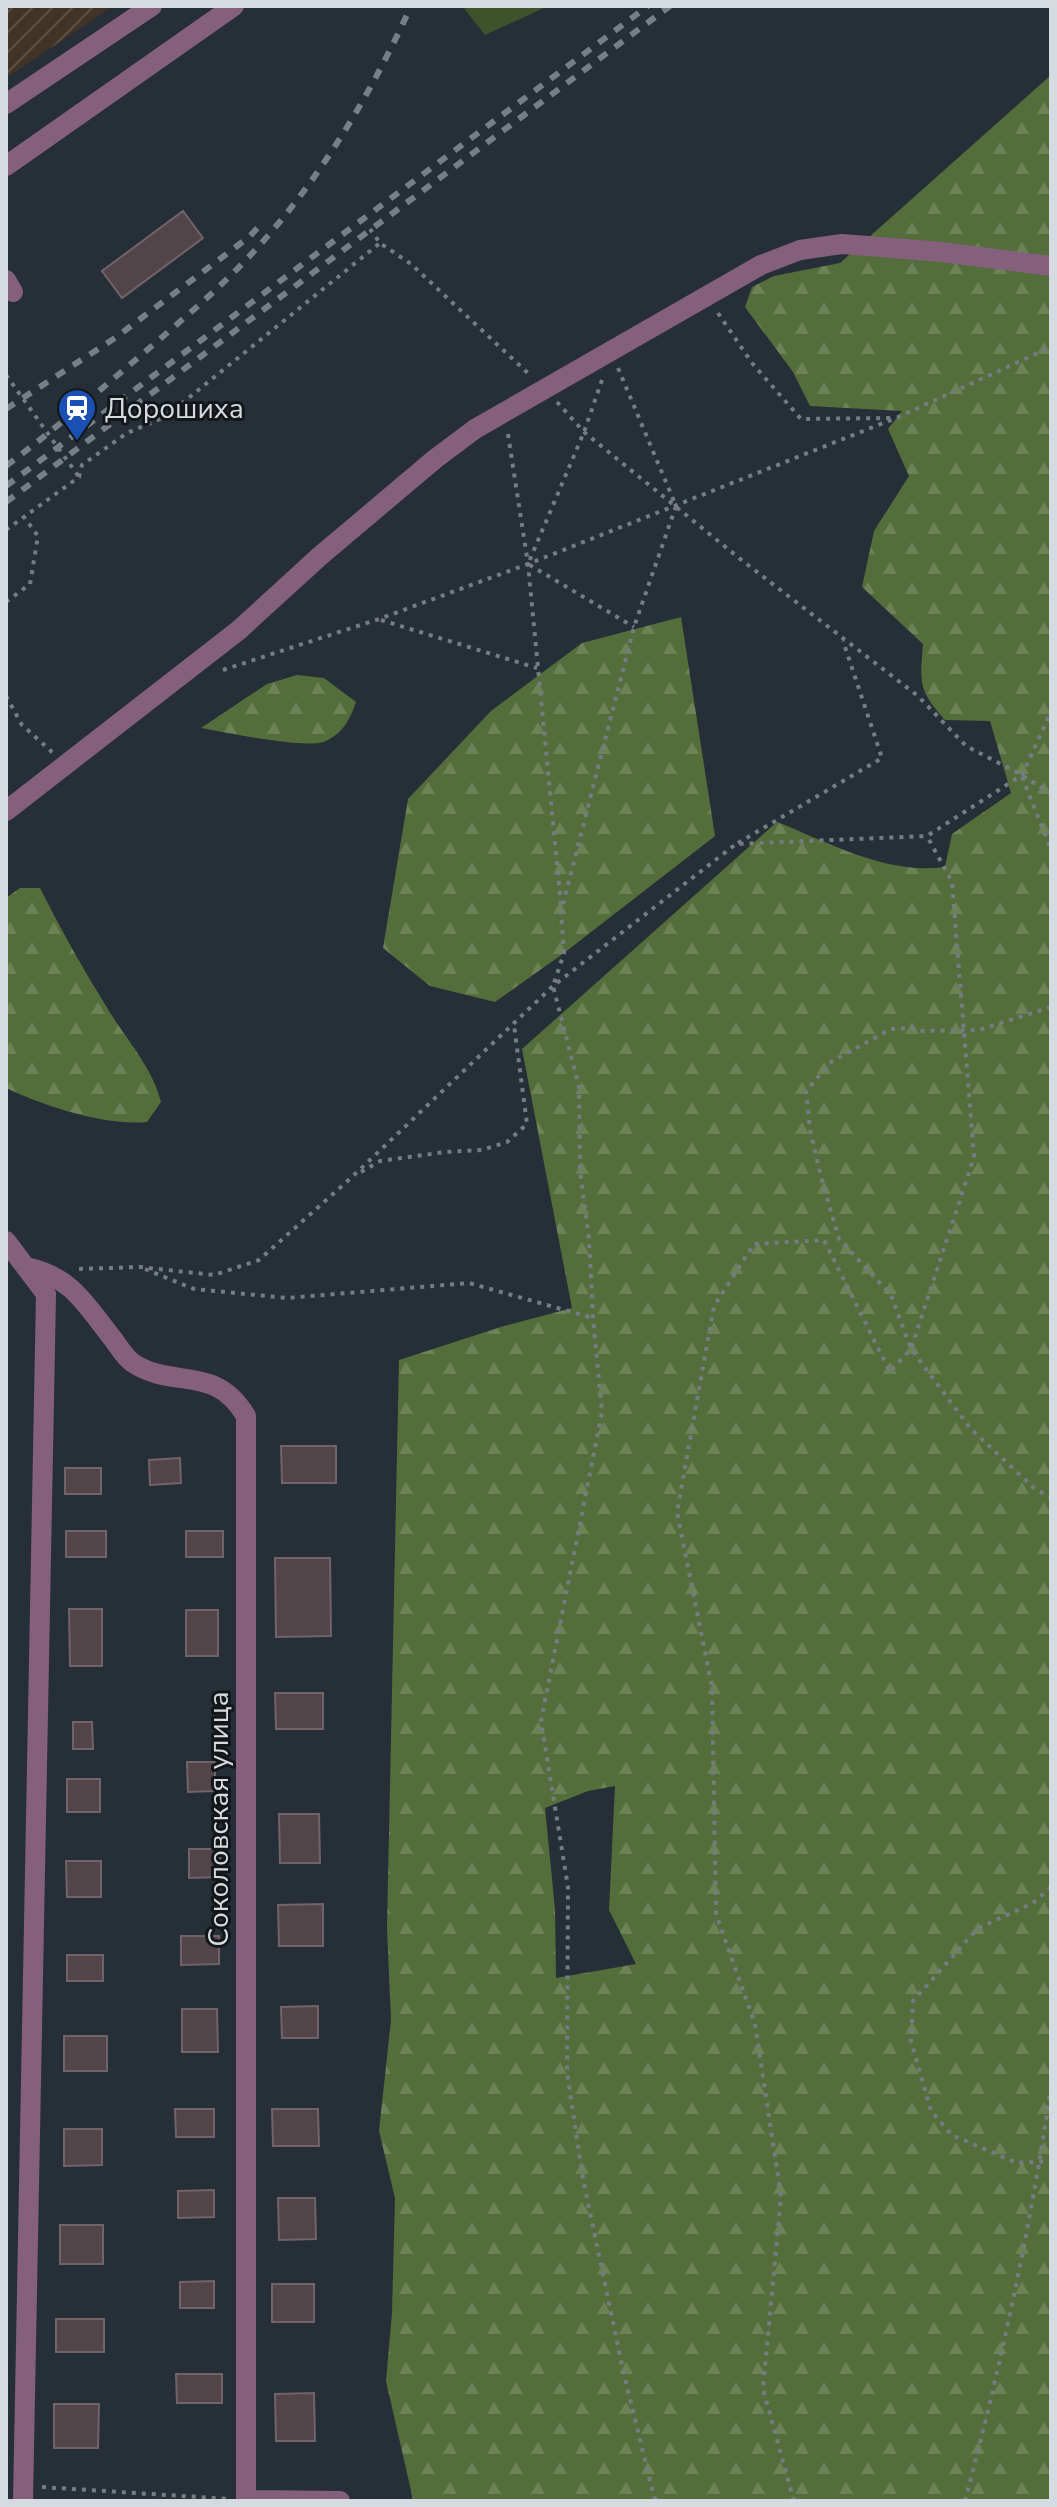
<svg xmlns="http://www.w3.org/2000/svg" width="1057" height="2507" font-family="'Nunito Sans',sans-serif">
<style>
.industrial{fill:url(#industrial-furrows)}
.green{fill:#3e522b}
.forest{fill:url(#forest-firs);fill-rule:evenodd}
.building{fill:#52454a;stroke:#716368;stroke-width:2}
.lines{fill:none;stroke-linecap:round;stroke-linejoin:round}
.path{stroke:#757c83;stroke-width:4;stroke-dasharray:4 6;stroke-linecap:butt}
.minor{stroke:#85607d;stroke-width:20}
.rail{stroke:#777f86;stroke-width:6;stroke-dasharray:10 10;stroke-linecap:butt}
.labels{text-anchor:middle;stroke-width:6;stroke-linejoin:round;paint-order:stroke}
.poi-label{font-size:28px;fill:#d5dbe0;stroke:#13171a;text-anchor:start}
.street-label{font-size:28px;fill:#d5dbe0;stroke:#13171a}
</style>
<defs>
<pattern id="industrial-furrows" width="10" height="10" patternUnits="userSpaceOnUse" patternTransform="scale(2)"><rect width="10" height="10" fill="#413325"/><path d="M-1 1l2-2M0 10L10 0M9 11l2-2" fill="none" stroke="#5c5044"/></pattern>
<pattern id="forest-firs" width="22" height="20" patternUnits="userSpaceOnUse" patternTransform="scale(2)"><rect width="22" height="20" fill="#546e3b"/><path d="M5 1l3.5 6h-7zM16 11l3.5 6h-7z" fill="#6c8257"/></pattern>
</defs>
<rect width="100%" height="100%" fill="#262f37"/>
<path class="industrial" d="M6 6H113L6 78Z"/>
<path class="green" d="M462 6H548L485 35Z"/>
<path class="forest" d="M1051 75V2501H412V2495L386 2381 392 2313 395 2198 379 2131 391 2020 387 1928 399 1360 504 1326 572 1308 522 1049 777 822C830 843 886 875 945 867L952 834 1011 793 990 721 945 720C918 689 920 684 923 644L862 587 874 531 909 476 888 429 902 411 810 406 793 372 745 307 752 287 774 276 840 263ZM615 1786 609 1910 636 1964 556 1978 555 1909 545 1808 588 1791Z
M681 617 715 836 564 953 495 1002 430 986 383 948 408 799 491 711 582 643Z
M297 675 324 678 356 702C350 719 344 732 326 741 309 750 224 732 201 728L267 684Z
M20 888H40C61 930 84 971 109 1011 127 1040 153 1069 161 1102L147 1122C105 1126 44 1106 6 1088V898Z"/>
<path class="building" d="M183 211 203 238 122 298 102 271Z
M281 1446H336V1483H282Z
M180 1458 181 1483 150 1485 149 1460Z
M65 1468H101V1494H65Z
M66 1531H106V1557H66Z
M186 1531H223V1557H186Z
M275 1558H330L331 1636 276 1637Z
M69 1609H102V1666H70Z
M186 1610H218V1656H186Z
M275 1693H323V1729H276Z
M73 1722H92L93 1749H73Z
M187 1762H215V1791L188 1792Z
M67 1779H100V1812H67Z
M279 1814H319L320 1863H280Z
M189 1849H220V1877L189 1878Z
M66 1861H101V1897H67Z
M323 1904V1946H279L278 1905Z
M181 1936H219V1964L181 1965Z
M67 1955H103V1981H67Z
M318 2006V2038H282L281 2007Z
M182 2009H217L218 2052H182Z
M64 2036H107V2071H64Z
M175 2109H214V2137H176Z
M272 2109H318L319 2146H273Z
M64 2129H102V2165L64 2166Z
M214 2190V2217L178 2218V2191Z
M278 2198H315L316 2239 279 2240Z
M60 2225H103V2264H60Z
M214 2281V2308H180V2282Z
M272 2284H314V2322H272Z
M56 2319H104V2352H56Z
M176 2374H222V2403H177Z
M314 2393 315 2441H276L275 2394Z
M54 2404H99L98 2448H54Z"/>
<g class="lines">
<path class="path" d="M370 229 380 243 411 264 531 376
M718 313 752 363 801 419 894 418
M618 368 676 506 634 627 561 912 564 953 553 986 579 1087 580 1171 589 1239 593 1318 602 1412 541 1721 568 1887 567 2072 583 2179 623 2370 654 2497 657 2501
M6 375 79 477
M602 380 584 432 528 564 634 627
M557 402 584 432 739 558 918 696 966 746 1022 775 1051 794
M508 434 528 564 561 906
M6 530 79 477 82 465 127 433 165 417 380 243
M6 602 30 584 38 536 24 517
M381 620 537 668
M223 670 379 619 528 564 896 418 1051 347
M6 696 22 725 51 751 49 752
M1022 777 1051 849
M738 843 882 758 843 641
M1051 1007 979 1030 923 1031 912 1028 891 1029 832 1061 806 1091 810 1129 821 1177 839 1239 891 1295 911 1349 970 1428 1035 1489 1051 1497
M361 1172 380 1161 445 1152 482 1150 507 1142 527 1124 514 1025
M79 1269 140 1267 214 1275 259 1260 352 1177 553 986 736 844 927 836 1022 775 1051 712
M145 1269 194 1289 287 1298 469 1283 593 1318
M1051 1887 1033 1903 977 1929 913 2001 911 2041 931 2111 952 2135 1017 2163 1051 2161
M42 2487 229 2499
M465 2501H518
M794 2501 763 2389 781 2196 755 2024 716 1914 712 1687 677 1512 714 1306 754 1244 824 1240 890 1372 911 1349 974 1157 952 882 927 836
M965 2501C1001 2365 1031 2226 1051 2086"/>
<path class="minor" d="M6 104 152 6
M6 166 234 6
M6 280 13 292
M6 811 239 630 320 556 435 459 475 429 761 265 800 250 842 244 942 252 1051 266
M6 1241 46 1294 23 2501
M26 1267C71 1276 86 1305 113 1339 119 1347 125 1358 133 1363 174 1390 214 1363 246 1416V2501
M247 2500 340 2501"/>
<path class="rail" d="M6 409 115 338 249 237 264 221
M6 466C50 433 91 398 133 362 170 330 208 299 242 264 313 191 369 99 411 6
M6 486 648 6
M6 502 670 6"/>
</g>
<defs>
<g id="station-pin" transform="scale(2)"><path d="M0 17L-7.5 6A9.5 9.5 0 1 1 7.5 6Z" fill="#1a4fb4" stroke="#13171a"/><path d="M-3-6H3Q5-6 5-4V2Q5 4 3 4L4.5 6H3L1.5 4h-3L-3 6H-4.5L-3 4Q-5 4-5 2V-4Q-5-6-3-6ZM-3.5-4v3h7v-3ZM-3.5 1v1.5H-2V1ZM2 1v1.5H3.5V1Z" fill="#fff"/></g>
</defs>
<g fill-rule="evenodd">
<use href="#station-pin" x="77" y="408"/>
</g>
<g class="labels">
<g class="poi-label">
<text x="105" y="418">Дорошиха</text>
</g>
<g class="street-label">
<text transform="translate(218 1819) rotate(-90)" y="10">Соколовская улица</text>
</g>
</g>
<rect width="1057" height="2507" fill="none" stroke="#d5dbe0" stroke-width="16"/>
</svg>
